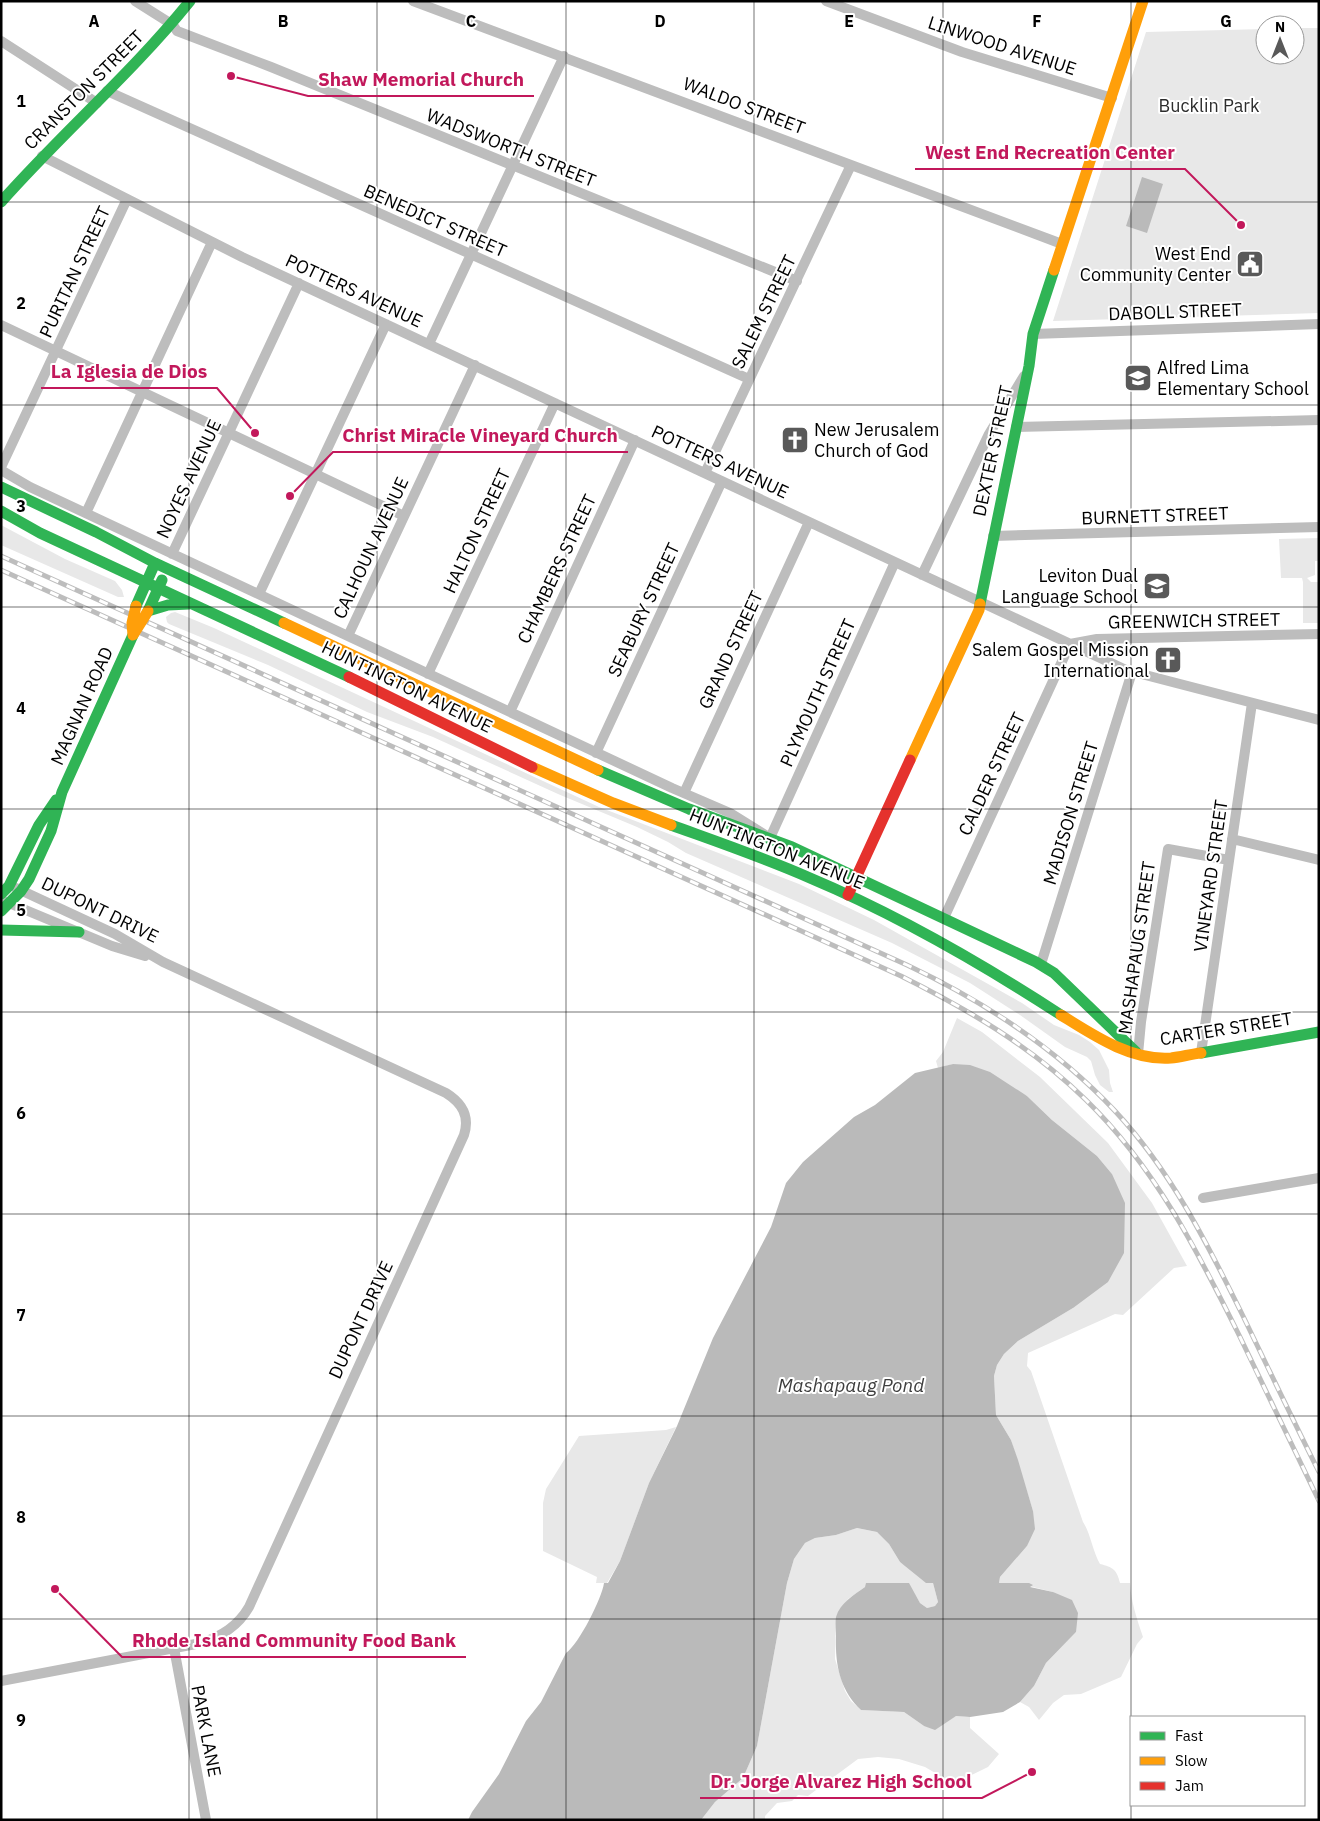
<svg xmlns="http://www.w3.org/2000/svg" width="1320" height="1821" font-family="'IBM Plex Sans',sans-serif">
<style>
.green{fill:#e8e8e8}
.water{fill:#bababa}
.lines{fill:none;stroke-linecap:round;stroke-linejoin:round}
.street{stroke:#bdbdbd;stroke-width:10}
.fast{stroke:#30b455;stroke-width:11}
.slow{stroke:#ff9f0a;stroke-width:11}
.jam{stroke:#e5322d;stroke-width:11}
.rail-casing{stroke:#bdbdbd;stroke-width:5}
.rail{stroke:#fff;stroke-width:3;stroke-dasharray:9;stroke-linecap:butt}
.slow-bridge{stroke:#ff9f0a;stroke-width:11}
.grid{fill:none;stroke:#000;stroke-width:1;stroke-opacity:0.55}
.labels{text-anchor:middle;stroke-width:4;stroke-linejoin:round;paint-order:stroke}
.street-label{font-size:18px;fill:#000;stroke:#fff}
.park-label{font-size:18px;fill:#2d2d2d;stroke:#fff}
.poi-label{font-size:18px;fill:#000;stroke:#fff;text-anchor:end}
.water-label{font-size:19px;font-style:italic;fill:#3e3e3e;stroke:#fff}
.grid-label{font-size:16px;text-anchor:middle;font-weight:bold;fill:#000;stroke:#fff;stroke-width:4;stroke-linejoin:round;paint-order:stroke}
.leader{fill:none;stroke:#c2185b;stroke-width:2}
.callout-dot{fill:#c2185b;stroke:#fff;stroke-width:2}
.callout-label{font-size:19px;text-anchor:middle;font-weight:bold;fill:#c2185b;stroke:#fff;stroke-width:4;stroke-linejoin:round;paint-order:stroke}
</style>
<rect width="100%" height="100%" fill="#fff"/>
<path class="green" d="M1295 28H1319V313L1053 321 1146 32 1265 29V55H1295Z
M1 525 65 559 115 581 122 590 124 597H118L1 545Z
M1319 538V561H1315V575L1307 578 1311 582H1319V623H1303V582L1302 578H1281L1279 539Z
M175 612 214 628 599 807 799 884 874 920 1022 1003 1054 1025 1079 1035 1090 1042 1099 1050 1109 1070 1110 1083 1113 1092H1109L1100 1085 1095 1075 1091 1061 1087 1057 1065 1047 1020 1015 970 983 892 943 686 853 668 842 637 827 558 794 433 737 367 712 268 665 169 624 167 622 166 617 171 613Z
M957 1018 982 1032 1040 1077 1108 1143 1152 1203 1187 1266 1174 1268 1123 1315 1115 1314 1028 1353 1027 1366 1031 1371 1083 1522C1090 1532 1093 1552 1100 1564 1113 1567 1117 1570 1120 1583H1130C1131 1602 1137 1619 1143 1637L1137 1644 1121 1677 1081 1694 1064 1695 1053 1703 1039 1720 1029 1707 1020 1702 1034 1686 1046 1663 1076 1632 1053 1592 1029 1586 1028 1583H999L1000 1577 1027 1546 1033 1511 1011 1440 996 1415 994 1376 997 1365 1004 1354 1018 1341 1073 1308 1112 1174 1097 1156 1052 1120 1027 1096 953 1064 938 1068 936 1061 943 1052Z
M676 1427 649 1483 620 1561 607 1583H596L597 1577 543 1551V1503L546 1489 579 1436 666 1430Z
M857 1528 877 1532 889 1544 900 1562 933 1583 938 1602 935 1606 927 1608 920 1603 908 1583 865 1587 848 1599 836 1617 835 1659 845 1691 851 1701 861 1710 904 1712 924 1726 956 1716 970 1717V1728L999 1754 988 1767 947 1787 937 1774 925 1767 899 1759 878 1757 858 1759 808 1796 798 1795 792 1801 777 1803 765 1816V1820H701L715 1802 743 1778 757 1746 787 1583 794 1559 805 1543 815 1538 836 1535Z"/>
<path class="water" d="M1142 177 1163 184 1147 233 1126 226Z
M953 1064 970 1065 990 1072 1027 1096 1052 1120 1097 1156 1112 1174 1125 1203 1124 1253 1108 1282 1073 1308 1018 1341 1004 1354 997 1365 994 1376 996 1415 1011 1440 1018 1460 1033 1511 1035 1529 1027 1546 1000 1577 999 1583H1029L1033 1585 1030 1587 1053 1592 1072 1600 1078 1613 1076 1632 1046 1663 1034 1686 1020 1702 1003 1712 970 1717 956 1716 935 1730 924 1726 904 1712 861 1710C840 1690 835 1665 836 1636 836 1631 835 1623 836 1617 840 1603 854 1595 865 1587L866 1583H909L920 1603 927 1608 935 1606 938 1602 933 1583H926L900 1562 889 1544 877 1532 857 1528 836 1535 815 1538 805 1543 794 1559 787 1583 757 1746 743 1778 715 1802 701 1820H468L472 1812 499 1774 526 1721 541 1702 566 1653C579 1644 602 1598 604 1583H608L620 1561 649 1483 677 1426 713 1338 771 1227 786 1183 803 1162 854 1117 875 1105 915 1073Z"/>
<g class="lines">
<path class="street" d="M135 1 173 25 177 31 271 67 797 281
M413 1 1062 244
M826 1 962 52 1112 98
M1 41 97 103
M107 91 749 379
M42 156 242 257 1126 670 1319 720
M1 325 404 516
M1033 334 1319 324
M429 344 564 56
M1016 427 1319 420
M1 467 127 199
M1 470 30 487 672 788 730 813 770 838 895 562
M705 473 851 165
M86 513 212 242
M993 536 1319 527
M172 554 299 283
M922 575 989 434 1024 376
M259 594 386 324
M348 636 475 365
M428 674 555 403
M510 712 635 440
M596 753 722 481
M684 793 809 522
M1232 839 1319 860
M4 901 112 946 145 956
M944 918 1070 644 1097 639 1319 634
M1041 964 1132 672
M1201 1053 1252 703
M1138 1054 1141 1022 1168 849 1229 860
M1203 1198 1319 1178
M174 1648 206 1820
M1 1681 201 1643C222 1636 238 1626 249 1607L464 1135C470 1116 462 1103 446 1093L163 962 115 934 16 888"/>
<path class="fast" d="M1 202C62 133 132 73 190 1
M1 487 96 532 155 563 284 623
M1 511 40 533 349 677
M980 604 1029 366 1033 334 1054 270
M136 606 155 563
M148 611 162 580
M148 611 168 605 189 604
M598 770 689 809 792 847 1036 962 1054 973 1136 1052
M671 825C718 842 765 858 810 878 898 915 981 963 1061 1015
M1 894 9 886 39 825 56 800
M1 911 21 891 29 879 51 831 62 792 133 635
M1 930 79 932
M1201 1053 1319 1032"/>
<path class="slow" d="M1054 270 1143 1
M284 623 598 770
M910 760 979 610 980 604
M532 767 613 803 671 825
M1061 1015C1093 1035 1131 1061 1171 1058 1181 1057 1191 1054 1201 1053"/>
<path class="jam" d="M349 677 532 767
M848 895 910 760"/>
<g class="rail-casing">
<path id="rail" d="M1 556 907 965C985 1002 1056 1048 1115 1111 1171 1171 1207 1243 1243 1316 1268 1368 1293 1420 1319 1472
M1 570 901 976C969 1010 1032 1047 1086 1100 1155 1167 1198 1252 1240 1337 1266 1392 1293 1446 1319 1501"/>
</g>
<use href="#rail" class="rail"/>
<path class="slow-bridge" d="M133 635 132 623 136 606
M133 635 148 611"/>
</g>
<path class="grid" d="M189 1V1820M377 1V1820M566 1V1820M754 1V1820M943 1V1820M1131 1V1717M1 202H1319M1 405H1319M1 607H1319M1 809H1319M1 1012H1319M1 1214H1319M1 1416H1319M1 1619H1319M1131 1805V1820"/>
<defs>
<g id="civic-square" transform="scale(1.4375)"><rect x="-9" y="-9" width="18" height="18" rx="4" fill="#595959" stroke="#fff"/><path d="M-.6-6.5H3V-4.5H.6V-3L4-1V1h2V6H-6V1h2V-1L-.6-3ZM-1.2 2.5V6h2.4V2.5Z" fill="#fff"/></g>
<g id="school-square" transform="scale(1.4375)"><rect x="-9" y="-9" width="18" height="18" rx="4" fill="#595959" stroke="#fff"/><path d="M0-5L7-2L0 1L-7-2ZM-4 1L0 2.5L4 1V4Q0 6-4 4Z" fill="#fff"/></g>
<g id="church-square" transform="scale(1.4375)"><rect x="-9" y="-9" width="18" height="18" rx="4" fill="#595959" stroke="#fff"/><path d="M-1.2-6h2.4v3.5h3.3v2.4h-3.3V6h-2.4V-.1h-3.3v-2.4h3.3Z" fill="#fff"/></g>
</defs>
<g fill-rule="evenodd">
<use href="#civic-square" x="1250" y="264"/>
<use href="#school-square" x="1138" y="378"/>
<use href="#church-square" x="795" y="440"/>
<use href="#school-square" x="1157" y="586"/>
<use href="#church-square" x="1168" y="660"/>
</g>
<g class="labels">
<g class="street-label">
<text transform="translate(1002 46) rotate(18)" y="6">LINWOOD AVENUE</text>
<text transform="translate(84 90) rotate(-45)" y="6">CRANSTON STREET</text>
<text transform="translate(744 106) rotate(21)" y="6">WALDO STREET</text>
<text transform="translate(511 148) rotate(22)" y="6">WADSWORTH STREET</text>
<text transform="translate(435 221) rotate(24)" y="6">BENEDICT STREET</text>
<text transform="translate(75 272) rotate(-65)" y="6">PURITAN STREET</text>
<text transform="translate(354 291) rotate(25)" y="6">POTTERS AVENUE</text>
<text transform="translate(764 312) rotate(-64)" y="6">SALEM STREET</text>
<text transform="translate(1175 312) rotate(-2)" y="6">DABOLL STREET</text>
<text transform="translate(993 451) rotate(-78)" y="6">DEXTER STREET</text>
<text transform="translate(720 462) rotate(25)" y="6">POTTERS AVENUE</text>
<text transform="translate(189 479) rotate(-65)" y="6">NOYES AVENUE</text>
<text transform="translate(1155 516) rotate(-2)" y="6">BURNETT STREET</text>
<text transform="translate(477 531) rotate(-65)" y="6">HALTON STREET</text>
<text transform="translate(371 548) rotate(-65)" y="6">CALHOUN AVENUE</text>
<text transform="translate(557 569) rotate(-65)" y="6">CHAMBERS STREET</text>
<text transform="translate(644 610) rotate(-65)" y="6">SEABURY STREET</text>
<text transform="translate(1194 621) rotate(-1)" y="6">GREENWICH STREET</text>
<text transform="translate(731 650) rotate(-65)" y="6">GRAND STREET</text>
<text transform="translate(407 687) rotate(26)" y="6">HUNTINGTON AVENUE</text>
<text transform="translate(818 693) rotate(-66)" y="6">PLYMOUTH STREET</text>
<text transform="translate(82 706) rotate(-66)" y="6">MAGNAN ROAD</text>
<text transform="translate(992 774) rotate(-65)" y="6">CALDER STREET</text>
<text transform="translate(1071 813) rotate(-73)" y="6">MADISON STREET</text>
<text transform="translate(777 849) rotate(22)" y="6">HUNTINGTON AVENUE</text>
<text transform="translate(1211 876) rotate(-82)" y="6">VINEYARD STREET</text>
<text transform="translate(100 910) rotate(26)" y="6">DUPONT DRIVE</text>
<text transform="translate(1137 948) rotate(-82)" y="6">MASHAPAUG STREET</text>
<text transform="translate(1226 1029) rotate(-9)" y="6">CARTER STREET</text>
<text transform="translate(361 1320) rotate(-65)" y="6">DUPONT DRIVE</text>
<text transform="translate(206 1731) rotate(79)" y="6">PARK LANE</text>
</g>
<g class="park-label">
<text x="1209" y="112">Bucklin Park</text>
</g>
<g class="poi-label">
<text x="1231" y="260">West End<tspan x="1231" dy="21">Community Center</tspan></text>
<text x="1157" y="374" text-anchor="start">Alfred Lima<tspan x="1157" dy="21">Elementary School</tspan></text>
<text x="814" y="436" text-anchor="start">New Jerusalem<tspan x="814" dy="21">Church of God</tspan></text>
<text x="1138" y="582">Leviton Dual<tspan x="1138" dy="21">Language School</tspan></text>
<text x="1149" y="656">Salem Gospel Mission<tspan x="1149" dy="21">International</tspan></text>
</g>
<g class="water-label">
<text x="851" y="1392">Mashapaug Pond</text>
</g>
</g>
<g class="grid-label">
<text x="94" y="27">A</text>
<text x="283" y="27">B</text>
<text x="471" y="27">C</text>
<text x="660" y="27">D</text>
<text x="849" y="27">E</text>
<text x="1037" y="27">F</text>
<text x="1226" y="27">G</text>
<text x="21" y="107">1</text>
<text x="21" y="309">2</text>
<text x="21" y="512">3</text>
<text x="21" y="714">4</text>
<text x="21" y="916">5</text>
<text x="21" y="1119">6</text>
<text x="21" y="1321">7</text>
<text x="21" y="1523">8</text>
<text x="21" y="1726">9</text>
</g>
<path class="leader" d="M231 76L308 96H534M1241 225L1185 169H915M255 433L217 388H41M290 496L333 452H628M55 1589L122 1657H466M1032 1772L982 1798H700"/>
<g class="callout-dot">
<circle cx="231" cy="76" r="5"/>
<circle cx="1241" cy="225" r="5"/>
<circle cx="255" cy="433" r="5"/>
<circle cx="290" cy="496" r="5"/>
<circle cx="55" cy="1589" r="5"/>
<circle cx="1032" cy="1772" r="5"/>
</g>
<g class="callout-label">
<text x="421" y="86">Shaw Memorial Church</text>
<text x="1050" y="159">West End Recreation Center</text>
<text x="129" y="378">La Iglesia de Dios</text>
<text x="480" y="442">Christ Miracle Vineyard Church</text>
<text x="294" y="1647">Rhode Island Community Food Bank</text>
<text x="841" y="1788">Dr. Jorge Alvarez High School</text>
</g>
<rect width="1320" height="1821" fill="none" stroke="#000000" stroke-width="5"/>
<rect x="1130" y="1716" width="175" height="90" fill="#ffffff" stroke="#999999"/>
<rect x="1140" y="1732" width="25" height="8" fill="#30b455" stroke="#999999"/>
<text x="1175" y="1741" font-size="15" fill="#000000">Fast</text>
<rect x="1140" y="1757" width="25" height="8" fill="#ff9f0a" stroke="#999999"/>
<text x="1175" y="1766" font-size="15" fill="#000000">Slow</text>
<rect x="1140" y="1782" width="25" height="8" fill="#e5322d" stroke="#999999"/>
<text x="1175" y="1791" font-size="15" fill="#000000">Jam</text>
<g transform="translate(1280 40)"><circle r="24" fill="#ffffff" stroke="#999999"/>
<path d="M0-4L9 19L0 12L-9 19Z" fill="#595959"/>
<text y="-8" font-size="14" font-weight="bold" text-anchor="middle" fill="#000000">N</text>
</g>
</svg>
